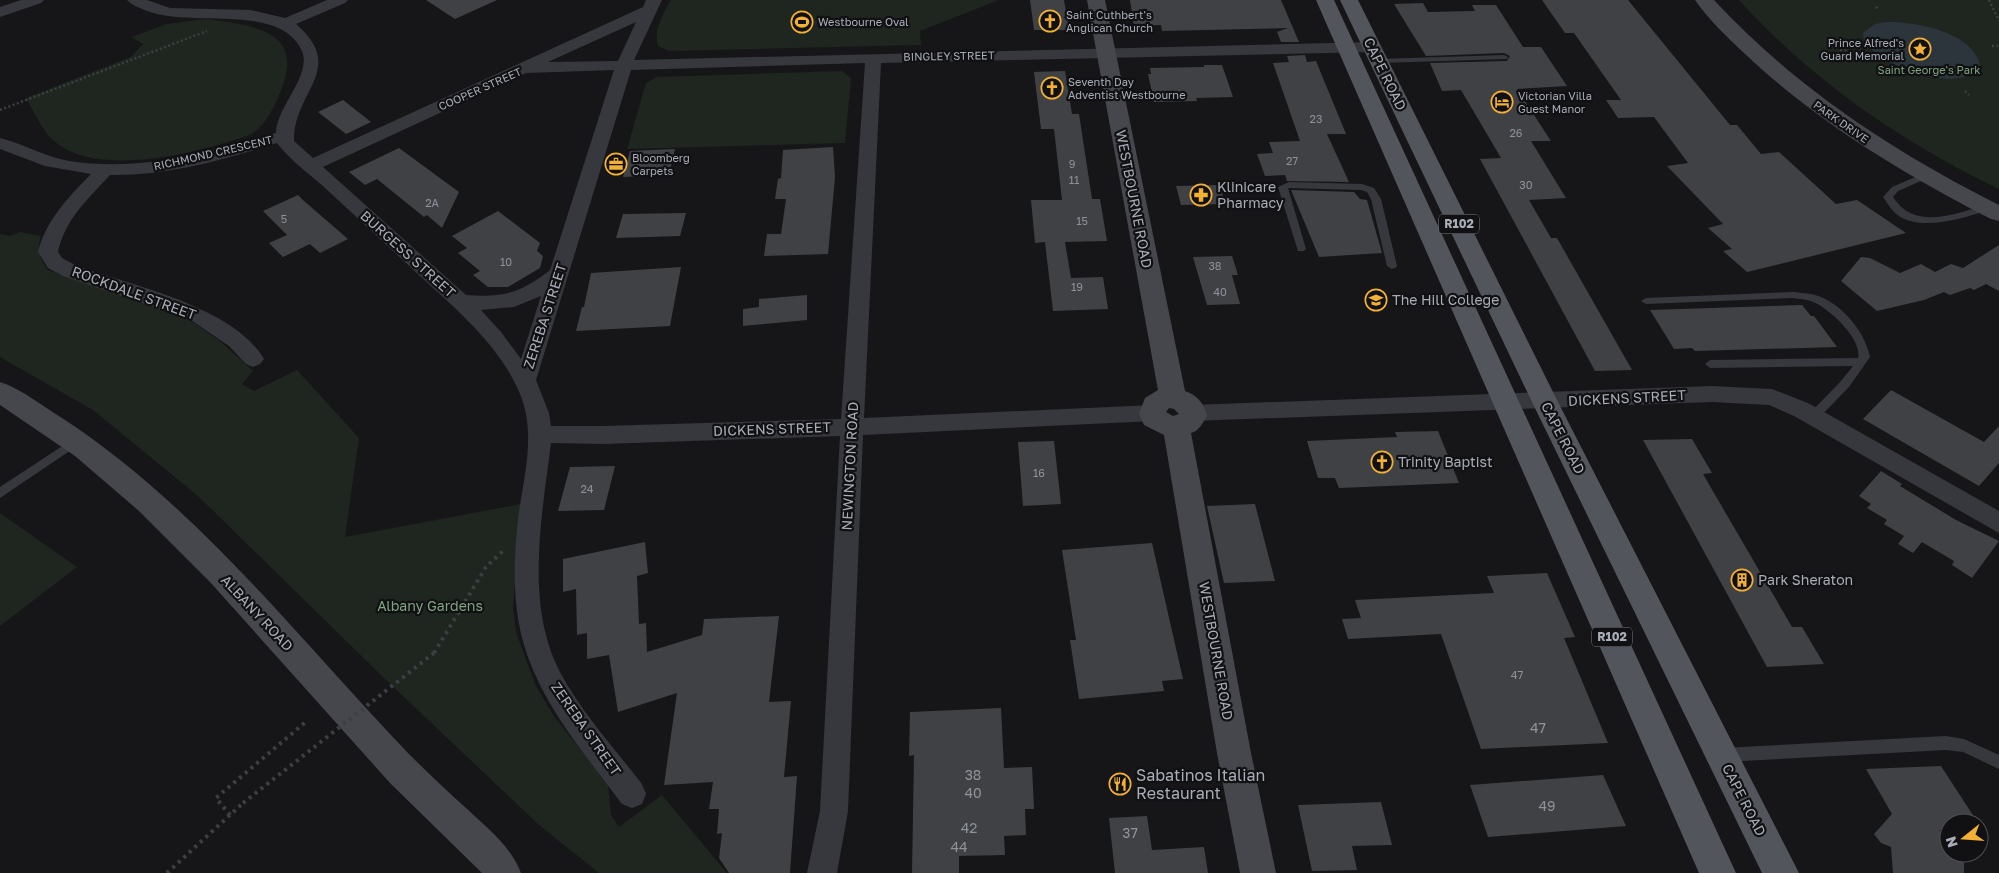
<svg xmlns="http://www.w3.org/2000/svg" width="1999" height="873" font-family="'Golos Text',sans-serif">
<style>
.green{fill:#1e261f}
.water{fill:#2c353c}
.building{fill:#404145}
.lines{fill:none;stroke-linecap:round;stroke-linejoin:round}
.path-far1{stroke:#3d3f44;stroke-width:2.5;stroke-dasharray:2 2.5;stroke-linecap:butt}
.path{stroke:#3d3f44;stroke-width:4;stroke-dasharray:3 4.5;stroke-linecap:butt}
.lane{fill:#37383d;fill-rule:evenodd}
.street{fill:#37383d;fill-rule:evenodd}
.secondary{fill:#45474d;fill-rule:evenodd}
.primary{fill:#53555c;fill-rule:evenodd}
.path-bridge{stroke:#3d3f44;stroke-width:4;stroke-dasharray:3 4.5;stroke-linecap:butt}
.labels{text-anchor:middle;stroke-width:4.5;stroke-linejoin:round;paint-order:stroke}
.far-poi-label{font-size:11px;fill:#a8adb8;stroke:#111113;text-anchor:start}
.far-street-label{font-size:11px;fill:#a8adb8;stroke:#111113}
.far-park-label{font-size:11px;fill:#7fa381;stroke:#111113}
.number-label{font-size:11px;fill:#8e929b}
.shield{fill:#111113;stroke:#7b7e86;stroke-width:1}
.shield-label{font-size:12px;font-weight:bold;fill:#a8adb8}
.street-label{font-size:14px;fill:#a8adb8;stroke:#111113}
.poi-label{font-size:14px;fill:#a8adb8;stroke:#111113;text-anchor:start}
.park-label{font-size:14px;fill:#7fa381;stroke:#111113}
.near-number-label{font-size:14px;fill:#8e929b}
.near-poi-label{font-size:16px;fill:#a8adb8;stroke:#111113;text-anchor:start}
</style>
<rect width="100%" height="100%" fill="#161618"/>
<path class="green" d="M671 0H999L920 31 921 45 669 51 658 46C653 31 663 13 671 0Z
M1739 0H1999V189C1902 142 1811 80 1739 0Z
M205 19C253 25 307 30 280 93 273 109 267 123 252 134 203 152 104 177 59 145 43 134 36 115 26 98L131 57 143 44 132 37 167 24Z
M842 71 851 78 845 143 627 149 646 83 657 77Z
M20 232 41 236C36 251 40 259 48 270L190 320 220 341 253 371 242 384 254 391 297 370 359 438 345 537 521 504 513 607 516 632 535 684 553 715 608 784 611 815 619 827 662 795 727 873H599L539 825 386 680 198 496 93 410 0 357V234L10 236Z
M0 513 77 567 0 626Z"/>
<path class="water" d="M1888 22C1917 22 1972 32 1980 65 1962 97 1879 66 1864 41L1863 33 1875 24Z"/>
<path class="building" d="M426 0H497L455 19Z
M1030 0H1064L1069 30H1034Z
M1130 0H1281L1299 42H1281L1277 32 1288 28 1162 31 1161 25 1134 26Z
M1542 0H1628L1730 125H1737L1761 154 1779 152 1836 204 1857 200 1906 233 1747 272 1723 251 1732 249 1708 228 1723 224 1667 166 1688 163 1654 117 1618 118 1606 100H1621L1574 33H1565Z
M1423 3 1428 12 1475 11 1472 5H1496L1523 47H1541L1567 86 1517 89 1551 141H1531L1566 198 1529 200 1551 238H1557L1632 370 1595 371 1480 159 1501 158 1461 90 1442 91 1430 63 1507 61 1510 56 1504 53 1426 56 1394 4Z
M1305 55 1307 62 1316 61 1346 134H1327L1349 182 1287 181 1285 175 1265 176 1257 154 1273 153 1269 142 1300 141 1273 63 1289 62 1287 56Z
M1204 65H1222L1233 97 1196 98 1197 101 1154 102 1148 74H1151L1150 68 1204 67Z
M1065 71 1072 114H1079L1092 199H1100L1107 241 1065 242 1071 278 1103 277 1108 309 1053 311 1045 242 1035 243 1031 200H1062L1054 129H1041L1034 72Z
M343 100 371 122 346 134 318 112Z
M833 147 835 177 828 254 764 256 767 234H781L786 199H775L778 179 781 178 783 150Z
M399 148 459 192 442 228 427 215 424 217 377 179 365 185 349 172Z
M675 149 669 175 623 177 630 151Z
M1220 185 1225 204 1181 205 1176 186Z
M1291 190 1354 192 1360 199 1367 200 1382 253 1319 257Z
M298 195 304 201 348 239 320 253 310 244 283 257 269 243 287 235 263 211Z
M498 211 540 243 537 251 543 256 540 268 508 287H488L473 275 480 271 458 253 467 248 452 236Z
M686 213 680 236 616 238 623 214Z
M1999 245V291L1986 284 1974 290 1970 288 1950 295 1944 292 1924 300 1877 311 1841 281 1861 257 1870 258 1900 273 1921 264 1935 272 1951 264 1963 268Z
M1232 256 1238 275H1232L1240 304 1207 305 1193 257Z
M681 267 670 326 576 331 582 307H584L591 273Z
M807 295V320L743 326V309L759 307V299Z
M1802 305 1811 316H1814L1837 347 1695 351 1692 348 1674 349 1650 310Z
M1891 390 1984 442 1999 426V463L1979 486 1863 419Z
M1438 431 1459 483 1339 488 1335 478H1318L1307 441 1397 437 1395 432Z
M1692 439 1712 473 1703 474 1792 627H1802L1824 664 1767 667 1643 440Z
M1054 441 1061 504 1023 506 1018 442Z
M615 466 604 510 558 511 570 467Z
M1881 471 1902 484 1900 486 1956 520 1999 541 1972 578 1952 565 1954 561 1922 542 1913 553 1898 544 1904 536 1884 524 1887 520 1867 508 1871 504 1859 496Z
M1255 504 1275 581 1224 583 1207 506Z
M645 542 648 573 637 576 639 624 646 623 647 652 702 635 704 619 779 616 769 702 791 701 784 777 797 776 790 873H729L719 858 722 833 717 834 719 809H709L713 782 664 785 677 693 618 712 609 655 587 659V633L577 635 576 589 563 592V559Z
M1152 543 1183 679 1162 681 1164 691 1079 699 1070 640H1076L1062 550Z
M1547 573 1575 637 1564 638 1608 743 1481 749 1441 634 1348 639 1342 619 1361 618 1355 600 1494 593 1487 576Z
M1001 708 1004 768 1032 767 1034 809H1025L1026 835 1004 836 1005 855 959 856V873H912L914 755 909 756 910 712Z
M1941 766 1978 823H1949V830H1939L1949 838V853L1970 855 1964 862V873H1893L1891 847 1881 843 1874 834 1892 814 1866 769Z
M1603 775 1626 826 1488 837 1470 785Z
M1381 802 1392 845 1352 846 1357 870 1312 871 1298 805Z
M1147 816 1152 850 1204 847 1208 873H1115L1109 818Z"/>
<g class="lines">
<path class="path-far1" d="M1989 0 1999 21
M1876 7 1879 10
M1992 46H1999
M1840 50H1847
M1965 91 1969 95
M0 110 207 31"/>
<path class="path" d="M434 653 486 567 505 549
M230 815 216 798 308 720
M167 873 243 803"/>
<path class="lane" d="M1504 55 1508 57 1507 59 1379 63 1375 61 1379 59Z
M1925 173 1930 176 1928 178 1898 191 1893 197C1915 231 1954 214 1986 205L1991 208 1989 210C1963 218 1914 235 1892 210 1889 206 1886 201 1883 197L1892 187Z
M1289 182 1362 184 1374 188 1381 199 1397 266 1395 268 1392 269 1387 266 1371 199 1367 192 1361 190 1288 188 1306 249 1304 251H1298L1278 187Z
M1793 292C1802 293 1812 293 1821 297 1844 307 1865 332 1870 357L1849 387 1818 419H1810L1808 416 1810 413 1841 381 1853 366 1710 368 1705 364 1710 360 1858 358C1863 340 1829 308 1813 302 1807 299 1799 299 1793 298L1646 304 1641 301 1646 298Z
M76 437 80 438 82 441 80 444 0 498V487Z
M1946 736 1964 739 1999 755V769L1963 752 1946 750 1723 762 1718 760 1716 755 1718 750 1723 748Z"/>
<path class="street" d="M21 0H44L41 3 0 17V7Z
M127 0H147L170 8 251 10 285 18 327 0H348L345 3 296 24C348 69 293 91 294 141L313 158 643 7 646 0H662L634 60 1372 42 1380 47 1372 52 881 63 864 418 1153 405 1161 407 1164 413 1161 419 1153 421 863 435 848 811 837 873H807L820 811 840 436 603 444 551 443C542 516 524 605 561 674 583 714 614 748 642 784L646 794 642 804 632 808 622 804C578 745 526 687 517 611 513 580 515 549 518 519 524 472 539 428 515 383 494 341 454 307 420 276 388 246 356 217 324 187 308 173 290 160 277 143 223 160 167 176 110 175 88 199 65 219 58 252L62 258 77 266C131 285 234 307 264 359L260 364 253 367 246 364 229 346 191 320 63 276 48 268 38 252C46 220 68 198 91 174L45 166 0 149V138C24 144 45 157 69 161 140 172 209 153 276 133 276 107 312 76 302 51 279 0 185 31 140 8 135 6 131 4 127 0ZM636 22 618 61 548 62ZM865 63 841 419 603 426H551L549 413 536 380 631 70ZM614 70 550 270C521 293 503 298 466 295L323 167 526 73ZM541 296 521 359 501 332 481 310 514 307Z
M1712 386 1772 389 1810 404 1999 511V533L1794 416 1769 405 1712 402 1192 421 1184 419 1181 413 1184 407 1192 405Z"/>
<path class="secondary" d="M1087 0H1105L1185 391C1197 395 1204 403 1207 416 1202 424 1199 431 1191 433L1251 753 1276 873H1240L1217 753 1164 435 1144 425 1139 414 1145 398 1158 390ZM1169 408 1174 409 1179 414 1173 416 1166 412Z
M1695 0H1714C1796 88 1892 151 1999 205V221L1991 219C1902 173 1817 122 1744 53 1727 37 1708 19 1695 0Z
M0 382C22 389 42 406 62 418 197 506 298 638 408 753 427 772 446 790 466 808 487 828 510 845 521 873H482L390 783 210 582 139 511 75 456 0 405Z"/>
<path class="primary" d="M1316 0H1334L1736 873H1699Z
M1340 0H1358L1558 402 1799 873H1762L1532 402Z"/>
<path class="path-bridge" d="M243 803 434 653"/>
</g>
<defs>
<g id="church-ring" transform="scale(1.125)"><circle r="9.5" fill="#111113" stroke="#f2b134" stroke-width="1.5"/><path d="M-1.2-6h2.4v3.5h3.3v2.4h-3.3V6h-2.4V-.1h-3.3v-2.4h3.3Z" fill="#f2b134"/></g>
<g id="stadium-ring" transform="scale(1.125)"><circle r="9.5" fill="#111113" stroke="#f2b134" stroke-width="1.5"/><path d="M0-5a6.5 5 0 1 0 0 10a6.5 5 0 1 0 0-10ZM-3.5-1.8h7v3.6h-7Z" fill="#f2b134"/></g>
<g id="sight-ring" transform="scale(1.125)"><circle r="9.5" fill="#111113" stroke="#f2b134" stroke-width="1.5"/><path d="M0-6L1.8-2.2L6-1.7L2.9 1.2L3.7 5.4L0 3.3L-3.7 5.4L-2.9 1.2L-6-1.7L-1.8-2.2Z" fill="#f2b134"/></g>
<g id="hotel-ring" transform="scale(1.125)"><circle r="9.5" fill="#111113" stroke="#f2b134" stroke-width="1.5"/><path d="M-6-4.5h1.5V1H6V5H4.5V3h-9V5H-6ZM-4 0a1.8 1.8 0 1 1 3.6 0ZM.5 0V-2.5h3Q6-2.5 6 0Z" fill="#f2b134"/></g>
<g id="office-ring" transform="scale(1.125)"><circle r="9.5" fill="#111113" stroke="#f2b134" stroke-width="1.5"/><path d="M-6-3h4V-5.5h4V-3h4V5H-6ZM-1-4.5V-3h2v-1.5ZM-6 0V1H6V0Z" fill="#f2b134"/></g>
<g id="pharmacy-ring" transform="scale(1.125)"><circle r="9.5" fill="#111113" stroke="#f2b134" stroke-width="1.5"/><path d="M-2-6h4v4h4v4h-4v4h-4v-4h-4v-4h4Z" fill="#f2b134"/></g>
<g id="school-ring" transform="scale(1.125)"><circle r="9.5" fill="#111113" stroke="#f2b134" stroke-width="1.5"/><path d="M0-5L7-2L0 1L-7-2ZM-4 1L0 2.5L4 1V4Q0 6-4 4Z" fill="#f2b134"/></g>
<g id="building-ring" transform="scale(1.125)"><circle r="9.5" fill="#111113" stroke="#f2b134" stroke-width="1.5"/><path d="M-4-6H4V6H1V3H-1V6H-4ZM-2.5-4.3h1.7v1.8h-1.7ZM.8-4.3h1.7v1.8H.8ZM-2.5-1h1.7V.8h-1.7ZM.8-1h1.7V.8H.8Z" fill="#f2b134"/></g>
<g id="restaurant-ring" transform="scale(1.125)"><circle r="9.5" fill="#111113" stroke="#f2b134" stroke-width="1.5"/><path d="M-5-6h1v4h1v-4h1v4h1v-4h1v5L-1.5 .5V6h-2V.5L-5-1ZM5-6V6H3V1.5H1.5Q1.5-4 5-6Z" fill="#f2b134"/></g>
</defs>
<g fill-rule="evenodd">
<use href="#church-ring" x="1050" y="21"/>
<use href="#stadium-ring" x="802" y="22"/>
<use href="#sight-ring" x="1920" y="49"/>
<use href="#church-ring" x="1052" y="88"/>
<use href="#hotel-ring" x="1502" y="102"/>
<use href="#office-ring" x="616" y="164"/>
<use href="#pharmacy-ring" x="1201" y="195"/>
<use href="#school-ring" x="1376" y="300"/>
<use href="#church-ring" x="1382" y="462"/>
<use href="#building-ring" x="1742" y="580"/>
<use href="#restaurant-ring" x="1120" y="784"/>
</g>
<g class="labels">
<g class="far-poi-label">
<text x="1066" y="19">Saint Cuthbert's<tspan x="1066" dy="13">Anglican Church</tspan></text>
<text x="818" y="26">Westbourne Oval</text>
<text x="1904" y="47" text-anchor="end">Prince Alfred's<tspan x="1904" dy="13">Guard Memorial</tspan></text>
<text x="1068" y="86">Seventh Day<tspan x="1068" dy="13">Adventist Westbourne</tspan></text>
<text x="1518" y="100">Victorian Villa<tspan x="1518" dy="13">Guest Manor</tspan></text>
<text x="632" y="162">Bloomberg<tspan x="632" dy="13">Carpets</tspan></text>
</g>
<g class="far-street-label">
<text transform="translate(949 56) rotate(-1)" y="4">BINGLEY STREET</text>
<text transform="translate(480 89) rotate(-24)" y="4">COOPER STREET</text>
<text transform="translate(1841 122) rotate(35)" y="4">PARK DRIVE</text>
<text transform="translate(213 153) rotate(-13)" y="4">RICHMOND CRESCENT</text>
</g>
<g class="far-park-label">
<text x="1929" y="74">Saint George's Park</text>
</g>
<g class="number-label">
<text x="1316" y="123">23</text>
<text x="1516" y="137">26</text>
<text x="1292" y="165">27</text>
<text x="1072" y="168">9</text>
<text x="1074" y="184">11</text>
<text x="1526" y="189">30</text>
<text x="432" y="207">2A</text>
<text x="284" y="223">5</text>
<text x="1082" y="225">15</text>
<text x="506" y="266">10</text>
<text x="1215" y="270">38</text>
<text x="1077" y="291">19</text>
<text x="1220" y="296">40</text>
<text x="1039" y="477">16</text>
<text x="587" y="493">24</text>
<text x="1517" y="679">47</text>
</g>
<g class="shield">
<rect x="1439" y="214.5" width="40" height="19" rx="4"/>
<rect x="1592" y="627.5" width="40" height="19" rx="4"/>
</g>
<g class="shield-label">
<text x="1459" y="228">R102</text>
<text x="1612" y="641">R102</text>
</g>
<g class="street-label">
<text transform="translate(1385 74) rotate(64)" y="5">CAPE ROAD</text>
<text transform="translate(1134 199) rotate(79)" y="5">WESTBOURNE ROAD</text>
<text transform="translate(408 254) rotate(42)" y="5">BURGESS STREET</text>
<text transform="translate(134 293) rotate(20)" y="5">ROCKDALE STREET</text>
<text transform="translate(545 316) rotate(-72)" y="5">ZEREBA STREET</text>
<text transform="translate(1627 398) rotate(-3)" y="5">DICKENS STREET</text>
<text transform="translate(772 429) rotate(-2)" y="5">DICKENS STREET</text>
<text transform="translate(1563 438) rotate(63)" y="5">CAPE ROAD</text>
<text transform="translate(850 466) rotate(-87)" y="5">NEWINGTON ROAD</text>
<text transform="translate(257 613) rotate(47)" y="5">ALBANY ROAD</text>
<text transform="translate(1216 651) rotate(80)" y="5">WESTBOURNE ROAD</text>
<text transform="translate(586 729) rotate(55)" y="5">ZEREBA STREET</text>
<text transform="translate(1744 800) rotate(63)" y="5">CAPE ROAD</text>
</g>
<g class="poi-label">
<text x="1217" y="192">Klinicare<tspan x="1217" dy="16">Pharmacy</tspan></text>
<text x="1392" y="305">The Hill College</text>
<text x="1398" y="467">Trinity Baptist</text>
<text x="1758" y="585">Park Sheraton</text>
</g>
<g class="park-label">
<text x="430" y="611">Albany Gardens</text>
</g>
<g class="near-number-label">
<text x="1538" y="733">47</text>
<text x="973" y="780">38</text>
<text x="973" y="798">40</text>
<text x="1547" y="811">49</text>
<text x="969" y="833">42</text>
<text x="1130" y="838">37</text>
<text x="959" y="852">44</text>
</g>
<g class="near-poi-label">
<text x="1136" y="781">Sabatinos Italian<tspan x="1136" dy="18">Restaurant</tspan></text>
</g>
</g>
<g transform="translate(1964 838) rotate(253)"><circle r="24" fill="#111113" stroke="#4d4f55"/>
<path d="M0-4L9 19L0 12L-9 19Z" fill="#f2b134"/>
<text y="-8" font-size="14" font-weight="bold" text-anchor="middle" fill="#a8adb8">N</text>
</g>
</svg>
